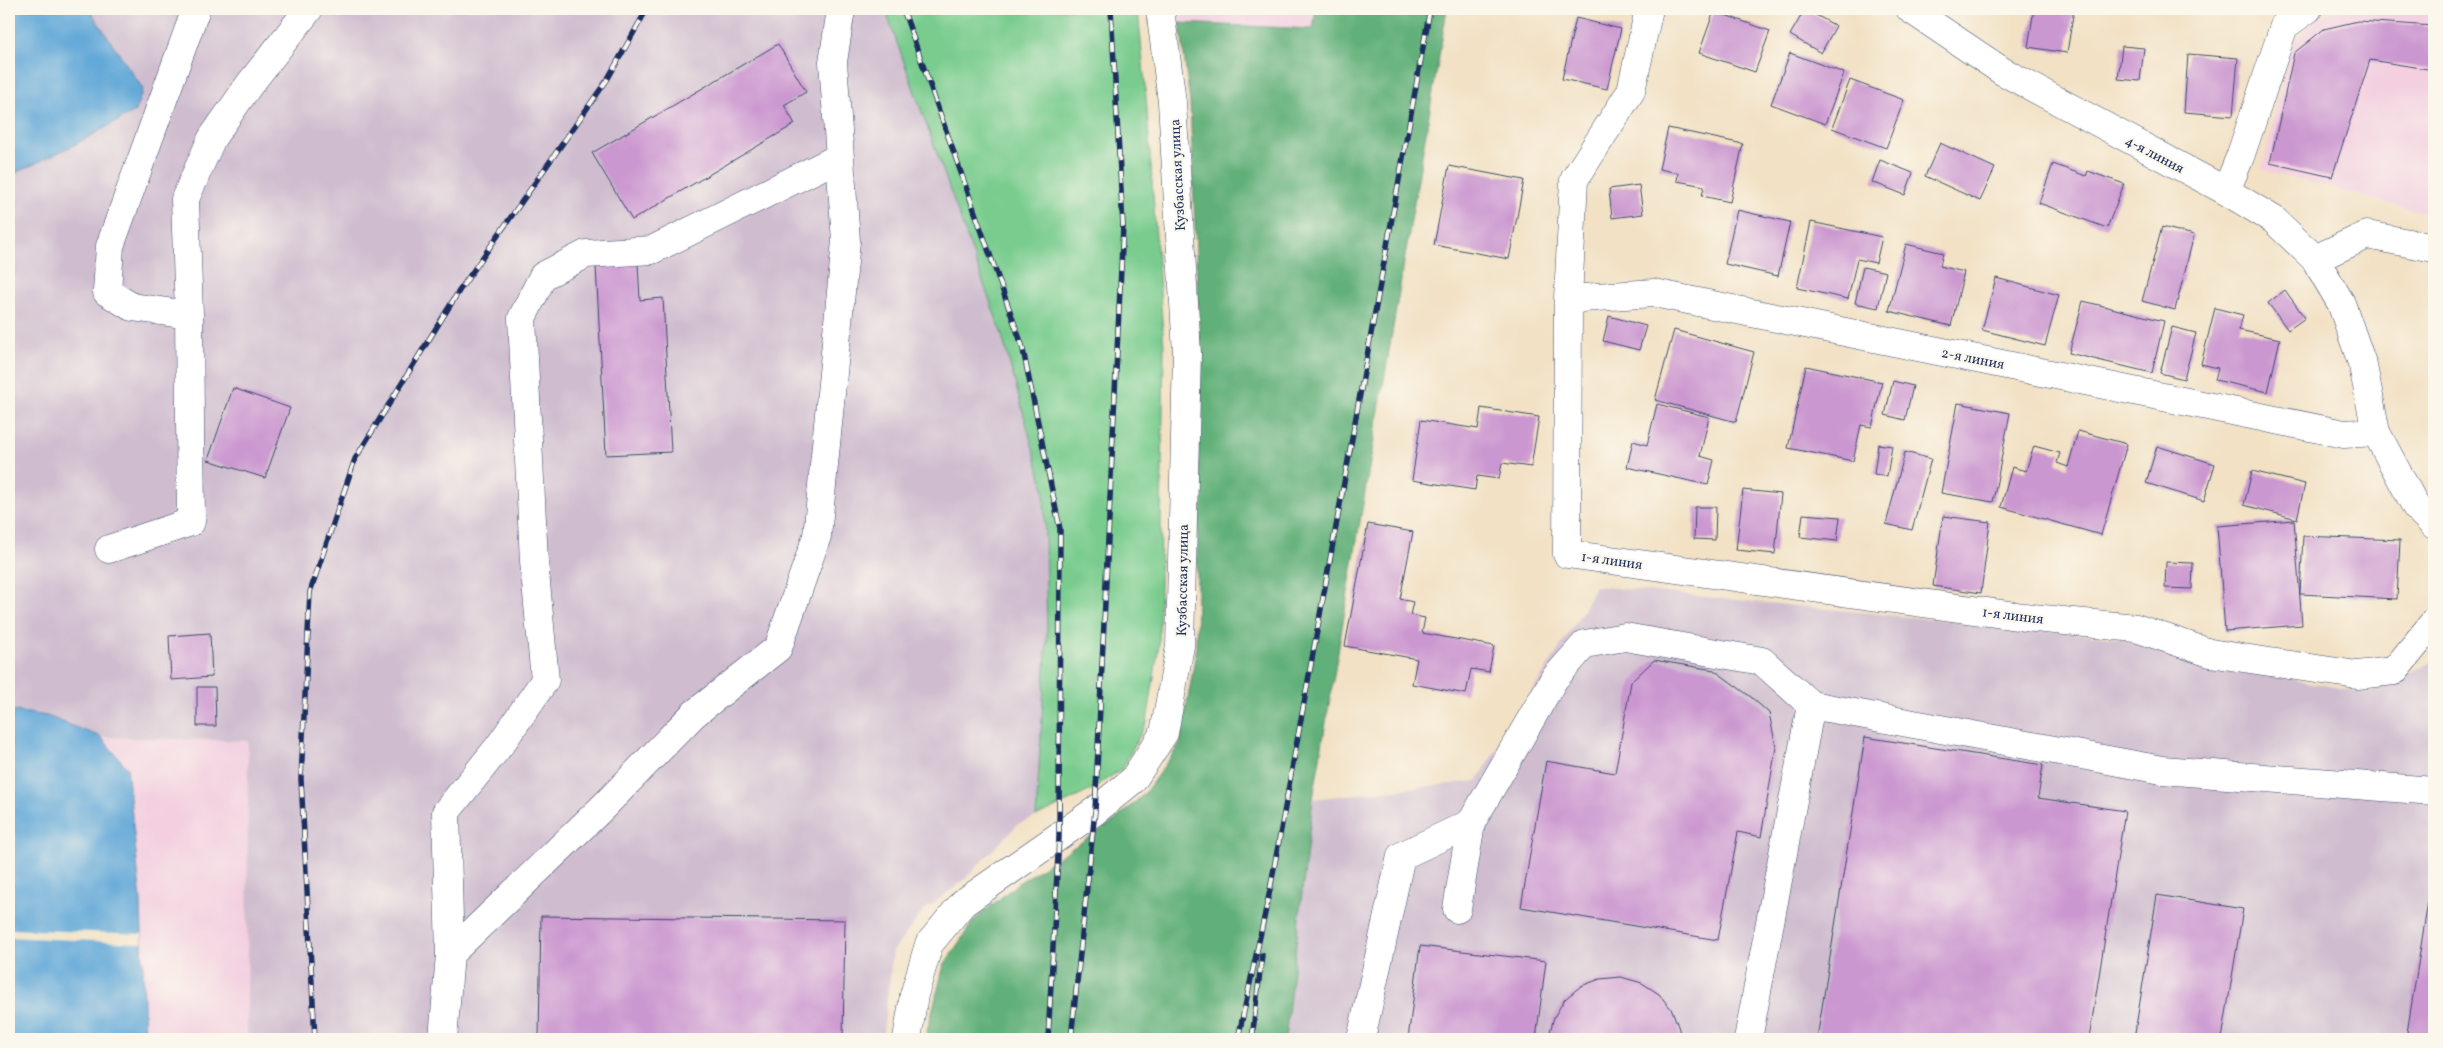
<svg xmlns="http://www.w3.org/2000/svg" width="2443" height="1048" font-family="Vollkorn,serif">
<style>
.built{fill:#f3cfe0}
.industrial{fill:#cfbdcf}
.green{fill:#79cc8e;stroke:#4a7e76}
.forest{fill:#62b079;stroke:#3e706c}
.water{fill:#62a8d8;stroke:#3e6c9b}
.pier{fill:#f2e1c4}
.building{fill:#cb97d0}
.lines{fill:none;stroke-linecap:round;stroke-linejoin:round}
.minor-casing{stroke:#3b4a6d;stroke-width:29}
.minor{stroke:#fff;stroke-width:28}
.rail-casing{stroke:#1b2f5e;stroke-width:5.5}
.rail{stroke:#fbf7ec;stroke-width:4;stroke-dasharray:11;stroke-linecap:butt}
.labels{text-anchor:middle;stroke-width:4.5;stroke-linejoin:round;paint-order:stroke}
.street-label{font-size:14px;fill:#1b2f5e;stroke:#fbf7ec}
</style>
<rect width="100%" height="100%" fill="#fbf7ec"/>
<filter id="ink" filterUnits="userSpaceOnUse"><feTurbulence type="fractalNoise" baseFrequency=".02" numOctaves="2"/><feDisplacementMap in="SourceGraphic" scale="10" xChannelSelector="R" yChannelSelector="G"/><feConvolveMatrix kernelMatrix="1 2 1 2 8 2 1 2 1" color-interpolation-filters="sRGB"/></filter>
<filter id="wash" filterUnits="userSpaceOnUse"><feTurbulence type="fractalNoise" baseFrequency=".0096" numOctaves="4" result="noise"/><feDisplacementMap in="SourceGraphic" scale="20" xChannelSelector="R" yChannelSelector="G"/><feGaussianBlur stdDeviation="1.12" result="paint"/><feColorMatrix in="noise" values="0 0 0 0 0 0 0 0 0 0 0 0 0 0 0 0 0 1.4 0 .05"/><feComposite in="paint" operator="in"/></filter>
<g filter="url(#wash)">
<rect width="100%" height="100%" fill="#f2e1c4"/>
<path class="built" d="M1177 9H1316L1314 29 1180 23Z
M2337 9 2434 10V215L2262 170 2290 48 2314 19Z
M101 737 248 741 247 1039H145L141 900 127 768Z"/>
<path class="industrial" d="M89 9H885L1001 332 1044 488 1047 637 1036 817 1018 824 963 881 923 911 893 951 882 1039H247L248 741 101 737 47 716 9 710V176L74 145 135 111 107 35Z
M1595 586 2121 638 2205 664 2369 693 2434 660V1039H1285L1313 799 1477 781 1583 610Z"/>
<path class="green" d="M885 9H1138L1146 97 1164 348 1159 645 1147 722 1122 769 1089 791 1036 817 1047 637 1044 488 1001 332Z"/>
<path class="forest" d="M1316 9H1447L1313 799 1285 1039H925L944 965 974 920 1017 884 1114 821 1144 794 1180 744 1196 652 1200 353 1190 103 1180 23 1313 29Z"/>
<path class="water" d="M9 9H89L143 89 135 111 74 145 9 176Z
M9 710 47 716 101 737 127 768 141 900 145 1039H9Z"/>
<path class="pier" d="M9 929 142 934V943L9 937Z"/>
<g id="blocks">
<path class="building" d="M1805 9 1836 26 1821 53 1790 35Z
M2034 9H2074L2067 53 2028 47Z
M1714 11 1770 31 1755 72 1699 53Z
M1576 18 1621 29 1607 89 1562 79Z
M2358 21 2434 26V70L2370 60 2332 177 2270 163 2294 53 2324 29Z
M778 44 806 92 784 105 795 124 632 220 592 153Z
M2122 46 2144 48 2140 81 2118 79Z
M1790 53 1844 73 1825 124 1771 104Z
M2188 54 2238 58 2233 116 2184 112Z
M1850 80 1904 100 1886 148 1832 128Z
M1668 128 1743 144 1730 202 1702 196 1704 186 1677 181 1678 173 1659 169Z
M1940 143 1995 168 1980 201 1925 176Z
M1880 160 1913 173 1905 195 1872 182Z
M2053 164 2086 176 2088 171 2124 184 2107 228 2039 203Z
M1449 166 1524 180 1509 259 1434 245Z
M1639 185 1643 214 1612 218 1609 189Z
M1737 210 1790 222 1778 276 1725 264Z
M1811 222 1882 237 1876 263 1857 259 1848 299 1797 288Z
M2162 227 2194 235 2175 310 2142 301Z
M1906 244 1943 253 1940 266 1964 272 1951 326 1889 311Z
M638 264 640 300 663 298 671 452 606 455 596 266Z
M1863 267 1886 272 1878 308 1855 303Z
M1996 278 2059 295 2045 346 1982 330Z
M2285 290 2305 318 2288 330 2268 303Z
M2083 301 2164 321 2152 373 2069 353Z
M2215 308 2243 315 2239 330 2280 339 2268 392 2215 380 2218 368 2201 364Z
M1609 316 1646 326 1639 350 1603 341Z
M2172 327 2196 333 2184 379 2160 373Z
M1674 330 1754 352 1736 422 1655 400Z
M1806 366 1882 382 1872 427 1861 425 1853 461 1788 448Z
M1893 381 1913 386 1905 420 1885 415Z
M233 388 290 408 265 478 208 460Z
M1958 403 2010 413 1993 502 1941 493Z
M1657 404 1709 417 1700 456 1714 460 1708 485 1627 467 1633 441 1647 445Z
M1481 408 1539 417 1531 467 1502 463 1499 479 1477 476 1475 490 1412 480 1421 420 1478 429Z
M2078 431 2127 444 2101 535 2001 507 2012 467 2026 471 2034 446 2060 453 2057 463 2068 467Z
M1878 444 1892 446 1887 476 1874 474Z
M2157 446 2215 464 2204 501 2146 483Z
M1905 452 1931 459 1912 530 1886 524Z
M2252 471 2305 484 2297 519 2244 505Z
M1743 490 1781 494 1775 554 1736 550Z
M1695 507H1716L1715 540 1694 539Z
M1803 514 1840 517 1837 541 1800 537Z
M1943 516 1990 522 1981 593 1933 586Z
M2294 520 2302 625 2225 631 2217 526Z
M1368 524 1413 532 1400 599 1413 602 1410 615 1425 618 1422 633 1494 646 1489 672 1471 669 1466 694 1412 684 1417 659 1345 646Z
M2303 536 2400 540 2397 599 2300 594Z
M2166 562 2193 563 2192 589 2165 588Z
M210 633 212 677 171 680 169 636Z
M1654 660 1714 670 1751 697 1769 713 1776 747 1761 837 1738 832 1718 940 1521 907 1546 761 1615 773 1631 682Z
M197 687H215L216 726H197Z
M1865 737 2043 765 2038 798 2125 811 2089 1039H1817Z
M2433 871 2434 1039H2406Z
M2157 895 2243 909 2222 1039H2134Z
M541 916 845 920 843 1039H539Z
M1420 946 1546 961 1536 1039H1408Z
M1621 977 1642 983 1659 994 1672 1010 1679 1029 1680 1039H1548L1554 1017 1565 999 1581 986 1600 979Z"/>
</g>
</g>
<g filter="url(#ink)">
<use href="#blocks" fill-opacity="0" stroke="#3b4a6d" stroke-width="1"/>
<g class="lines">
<g class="minor-casing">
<path id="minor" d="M1649 9 1631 91 1574 180 1568 299 1567 554 2024 617 2136 628 2210 653 2357 675 2394 671 2434 622
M1910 9 2002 71 2226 191 2274 220 2315 259 2341 303 2363 366 2376 432 2416 507 2434 525
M2226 191 2240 157 2284 26 2308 9
M2315 259 2367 235 2434 248
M1568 299 1654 293 2344 434 2376 432
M189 315 132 307 107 292 110 246 196 9
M109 549 191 522 189 315 185 199 212 138 249 85 309 9
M1457 909 1471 823 1554 679 1585 644 1625 637 1762 661 1811 705
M450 954 603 807 694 714 778 648 817 536 846 241 833 62 841 9
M443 1039 450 954 446 812 500 745 545 680 534 561 522 318 543 276 586 254 652 250 840 157
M907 1039 914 995 929 944 963 903 1095 811 1133 780 1164 733 1180 646 1187 353 1172 102 1160 9
M1361 1039 1401 856 1471 823
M1748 1039 1811 705 2162 770 2434 791"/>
</g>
<use href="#minor" class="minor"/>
<g class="rail-casing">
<path id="rail" d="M903 9 1022 345 1060 529 1059 837 1048 1039
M315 1039 301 779 310 592 355 459 459 291 607 80 647 9
M1071 1039 1095 811 1123 226 1111 9
M1238 1039 1270 890 1430 9
M1252 1039 1262 955"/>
</g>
<use href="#rail" class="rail"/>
</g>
</g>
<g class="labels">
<g class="street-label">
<text transform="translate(2155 154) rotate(28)" y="5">4-я линия</text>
<text transform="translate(1177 175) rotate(-93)" y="5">Кузбасская улица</text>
<text transform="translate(1973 358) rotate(11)" y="5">2-я линия</text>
<text transform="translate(1612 560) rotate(8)" y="5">1-я линия</text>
<text transform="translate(1182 580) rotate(-89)" y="5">Кузбасская улица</text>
<text transform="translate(2013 615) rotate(7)" y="5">1-я линия</text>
</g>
</g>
<rect width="2443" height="1048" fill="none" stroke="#fbf7ec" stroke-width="30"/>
</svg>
